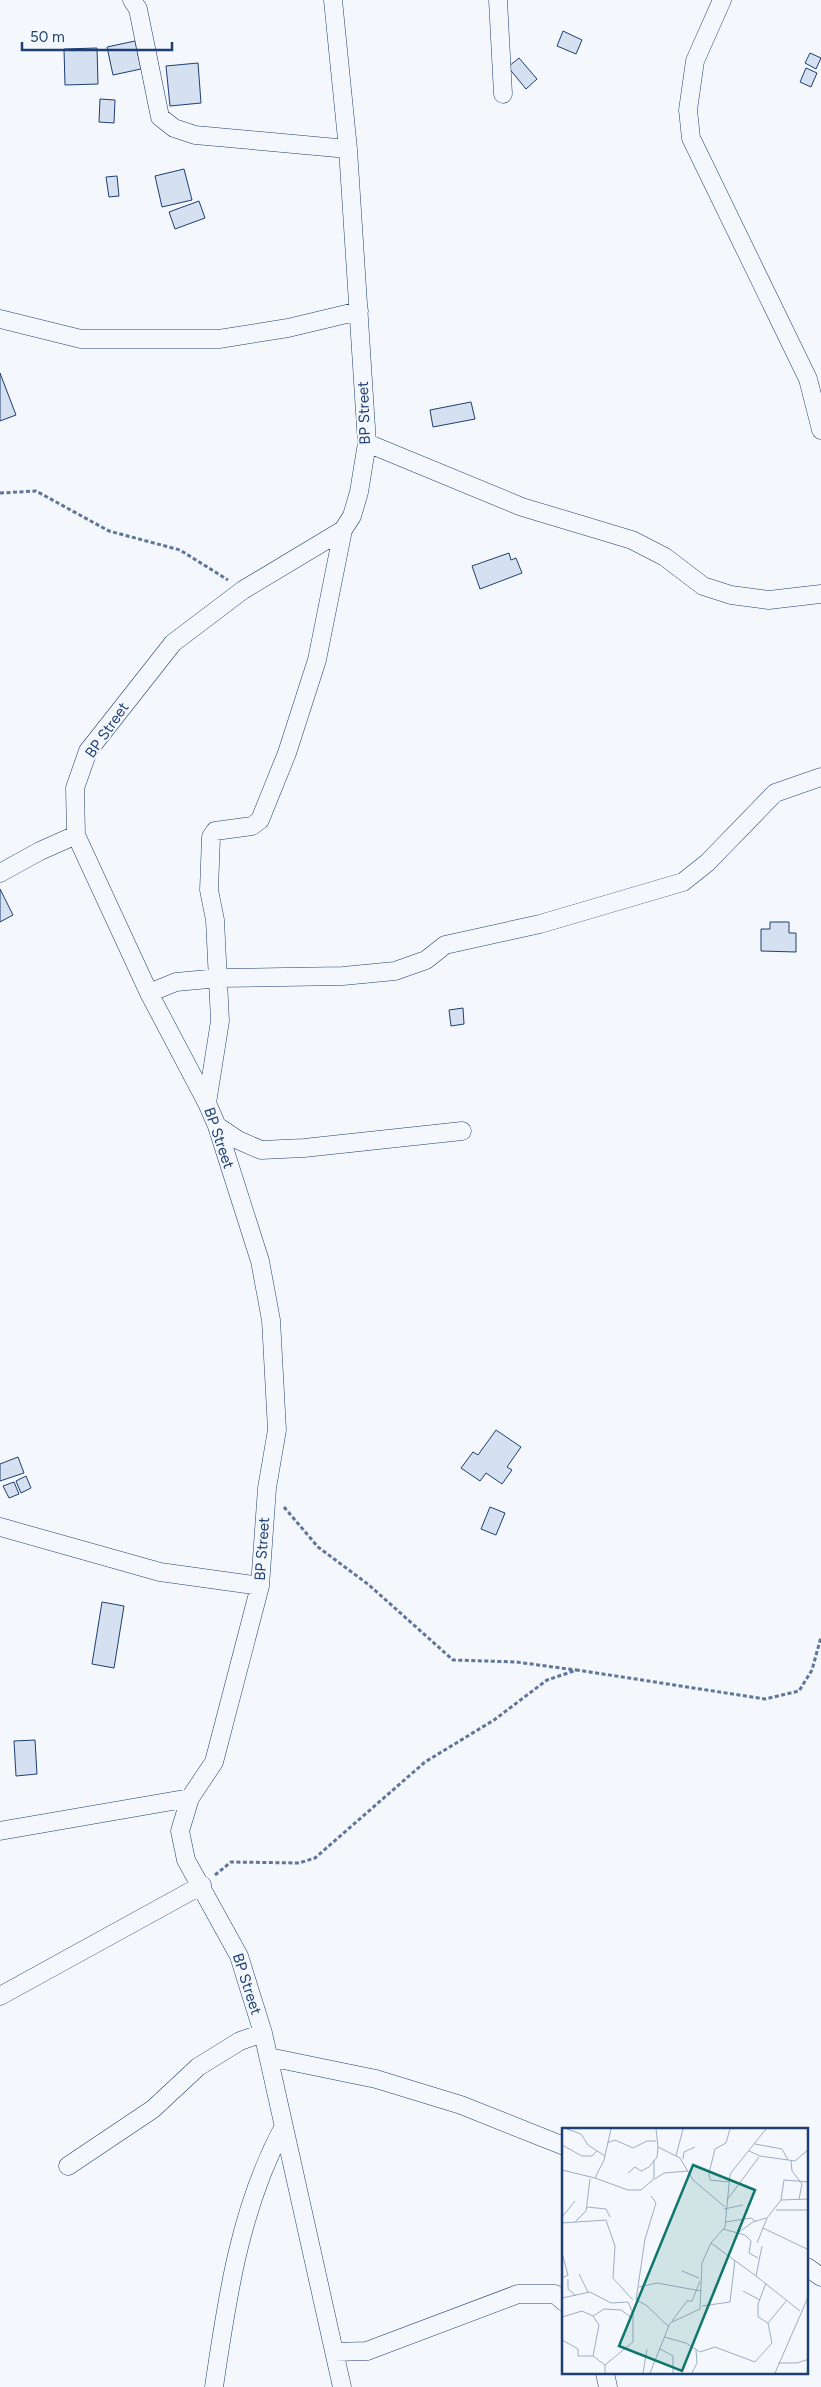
<svg xmlns="http://www.w3.org/2000/svg" width="821" height="2387" font-family="Figtree,sans-serif">
<style>
.building{fill:#d5e0f0;stroke:#1d3f73}
.lines{fill:none;stroke-linecap:round;stroke-linejoin:round}
.street-casing{stroke:#1d3f73;stroke-width:19}
.path{stroke:#5e769c;stroke-width:3;stroke-dasharray:4 2.5;stroke-linecap:butt}
.street{stroke:#f4f7fb;stroke-width:18}
.labels{text-anchor:middle;stroke-width:4;stroke-linejoin:round;paint-order:stroke}
.street-label{font-size:15px;fill:#1d3f73;stroke:#f4f7fb}
.inset-road{fill:none;stroke:#9eadc5;stroke-width:1}
.view{fill:#0f766e;fill-opacity:0.15;stroke:#0f766e;stroke-width:2.5}
.inset-edge{fill:none;stroke:#1d3f73;stroke-width:2.5}
</style>
<rect width="100%" height="100%" fill="#f4f7fb"/>
<path class="building" d="M563 31 582 40 576 54 557 46Z
M135 41 141 69 113 75 107 47Z
M97 48 98 84 65 85 64 49Z
M810 53 821 58 816 69 805 63Z
M519 58 537 79 526 89 508 67Z
M198 63 201 103 170 106 166 66Z
M806 68 817 73 811 87 800 82Z
M100 99 115 100 114 123 99 122Z
M184 169 192 200 162 207 155 176Z
M117 176 119 196 109 197 106 177Z
M199 201 205 218 175 229 169 212Z
M0 373 16 415 0 421Z
M471 402 475 419 433 427 430 410Z
M509 553 511 560 516 558 522 573 480 589 472 566Z
M0 889 13 915 0 922Z
M770 922H789V933H796V952L761 951V929H770Z
M463 1008 464 1024 451 1026 449 1010Z
M496 1430 521 1447 507 1467 512 1470 502 1484 486 1473 480 1481 461 1468 473 1452 478 1455Z
M18 1457 24 1473 0 1481V1464Z
M26 1476 31 1488 21 1493 16 1481Z
M14 1482 19 1494 9 1498 3 1486Z
M490 1507 505 1513 496 1535 481 1529Z
M102 1602 124 1606 114 1668 92 1664Z
M35 1740 37 1774 16 1776 14 1741Z"/>
<g class="lines">
<g class="street-casing">
<path id="street" d="M132 0 138 9 160 117 174 128 195 135 348 149
M333 0 348 149 367 443 359 492 352 516 343 530 243 590 173 643 88 751 75 788 76 835 149 993 207 1103 217 1126 260 1261 271 1320 277 1430 267 1488 260 1586 214 1762 190 1798 180 1831 186 1860 239 1956 263 2033 342 2387
M498 0 503 94
M722 0 695 61 688 110 691 138 808 379 821 430
M0 319 81 339H219L288 328 359 311
M367 443 522 507 632 540 665 557 703 586 731 595 769 600 821 594
M0 873 40 851 76 835
M149 993 176 982 219 978 343 976 395 971 426 960 445 945 540 924 683 882 707 863 775 793 821 777
M207 1103 220 1021 215 920 209 890 211 837 215 831 252 826 260 820 287 753 317 660 343 530
M217 1126 238 1140 261 1150 304 1148 462 1131
M0 1527 160 1572 260 1586
M0 1831 190 1798
M0 1996 202 1885
M269 2057 376 2079 461 2105 564 2146
M68 2166 153 2109 198 2067 240 2041 263 2033
M807 2267 821 2277
M335 2352 367 2351 518 2294H555L564 2302
M605 2373 608 2387
M214 2387C227 2298 240 2208 283 2128"/>
</g>
<path class="path" d="M0 493 36 491 109 531 180 550 228 580
M284 1507 318 1547 369 1585 453 1660 516 1662 576 1670
M215 1875 231 1862 299 1863 315 1858 425 1762 494 1720 547 1680 577 1670 765 1699 799 1691 812 1670 821 1637"/>
<use href="#street" class="street"/>
</g>
<g class="labels">
<g class="street-label">
<text transform="translate(364 413) rotate(-92)" y="5">BP Street</text>
<text transform="translate(107 730) rotate(-55)" y="5">BP Street</text>
<text transform="translate(219 1138) rotate(71)" y="5">BP Street</text>
<text transform="translate(262 1549) rotate(-86)" y="5">BP Street</text>
<text transform="translate(247 1984) rotate(72)" y="5">BP Street</text>
</g>
</g>
<g transform="translate(562 2128)">
<rect width="246" height="246" fill="#f4f7fb"/>
<path class="inset-road" d="M5 1 19 6 26 17 43 28M94 1 96 19 118 30 131 52 163 79M45 15 53 12 71 20 85 13H94M193 16 220 21 226 32M0 17 20 28H30L35 23M187 23 198 28 233 33 247 21M114 28 121 1M121 31 122 24 133 19M229 33 230 43 240 56 237 71M0 42 33 50 42 32 49 1M66 45 73 39 79 43 87 39 95 29 96 19M33 50 66 62H79L92 51V32M93 51 102 45 126 43M167 54 148 52 147 45 153 21 164 15 168 1M89 68 94 75 83 111 74 172 84 177 106 198M165 72 197 29M219 72 222 52 247 54M25 79 44 81 48 89M162 81 181 77M214 82H246M0 89 13 73M13 94 24 83 28 51M163 94 189 90 193 93M0 95 44 92 53 118 51 150 71 172M201 100 247 122M161 101 183 107 189 113 187 125 196 130M177 104 191 94 204 90M149 115 194 148M195 115 205 90 219 72 247 71M200 118 194 148 238 183M0 125 6 147 0 150M120 143 137 150M17 146 26 164M6 151V161L14 168M204 155 196 176V189L206 195M77 159 95 155 139 163M181 163 198 172M0 170 28 164 49 175 66 174M140 178 168 174 173 132M31 188 37 197 31 228M0 189 20 183 31 188 42 181 59 182 70 190M110 193 125 173H130L138 153M102 209 124 215 138 224 153 219 193 234 210 215 206 195 225 172M0 212 16 221V228H31L43 237M98 221 111 228V245M216 235H235L247 231M43 245V237L71 214V185L66 174M81 245 85 221M88 245 108 195 138 181 140 135 149 115 163 99 168 46 204 1M130 245 135 235 134 222M213 245 247 167"/>
<path class="view" d="M131 37 193 62 120 243 57 218Z"/>
<rect width="246" height="246" class="inset-edge"/>
</g>
<path d="M22 42v8h150v-8" fill="none" stroke="#1d3f73" stroke-width="2.5"/>
<text x="30" y="42" font-size="15" fill="#1d3f73" stroke="#f4f7fb" stroke-width="4" paint-order="stroke">50 m</text>
</svg>
